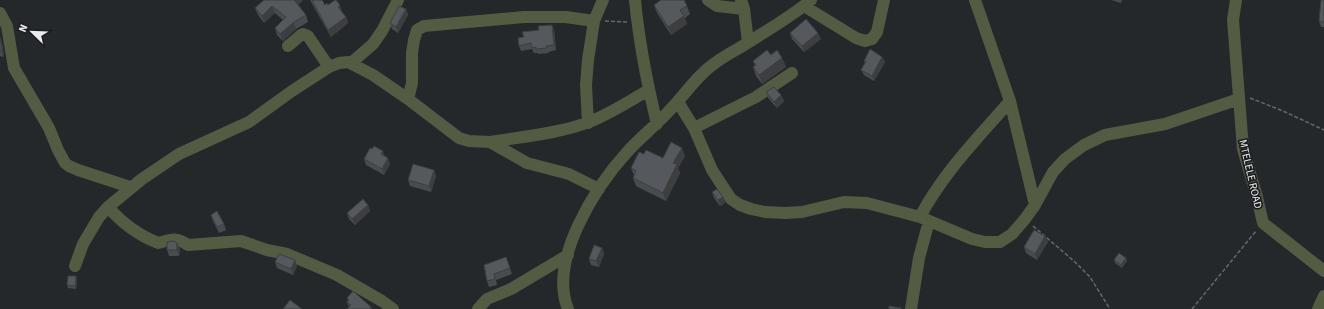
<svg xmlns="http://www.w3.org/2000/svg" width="1324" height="309" font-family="'Source Sans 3',sans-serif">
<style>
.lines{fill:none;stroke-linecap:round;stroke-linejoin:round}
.path{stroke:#65686b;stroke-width:1.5;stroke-dasharray:4 2;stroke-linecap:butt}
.minor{stroke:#535b43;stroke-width:12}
.wall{fill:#494c4f}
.shaded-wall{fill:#3c3e40}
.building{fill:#55585c;stroke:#3c3e40}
.labels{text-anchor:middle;stroke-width:3.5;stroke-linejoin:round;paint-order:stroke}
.street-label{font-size:11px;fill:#e9ebed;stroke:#1c1e22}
</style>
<rect width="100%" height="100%" fill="#25282b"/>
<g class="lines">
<path class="path" d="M605 21 627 22
M1250 98 1283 111 1324 130
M1033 226 1075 262 1090 277 1110 309
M1192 309 1256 231"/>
<path class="minor" d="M635 0C639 42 647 83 657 124
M708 0 717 6 744 9
M741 0 744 9 748 42
M975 0 1010 101 1035 205
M1236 0 1233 20 1243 149 1257 197 1263 223 1324 271
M804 6 856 38 865 41 872 39 877 32 884 0
M0 13 7 26 14 68 49 128 58 150 65 163 69 166 78 170 130 187
M288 46 301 35 303 34 308 36 329 67
M351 63 373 44 382 31 398 0
M408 99 412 83V53L414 40 417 30 424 26 524 17H566L594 21
M678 102 694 128 712 170 731 199 740 205 751 209 765 212 785 213 802 212 844 202 867 203 920 217 972 239 985 242H1000L1012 234 1025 219 1035 205 1053 172 1065 159 1084 145 1105 135 1165 124 1239 99
M588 123 586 85 588 60 594 21 603 0
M694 128 756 97 792 73
M490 142C521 137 561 133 589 122 610 114 629 101 649 90
M108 207C122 223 138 235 158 243 172 239 176 237 188 245L241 241 267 250 287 254 337 275 382 301 393 309
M920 217C942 174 978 138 1010 101
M75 266 83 244 99 217 108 207 142 179 179 154 249 122 292 91 329 67 339 63 348 62 373 75 408 99 459 138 469 141 490 142 527 163 569 174 599 189
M478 309 487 299 511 289 568 255
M568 309C548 260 596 186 628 151 641 137 656 125 669 111 685 95 696 76 715 63 723 57 732 52 741 47 764 32 790 18 811 0
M911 309 919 258 929 221
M1318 309 1324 296"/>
</g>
<path class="wall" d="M264 0H303L298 5 306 15 308 22 296 29 283 41 277 35 275 28 283 20 275 13 264 23 258 15 255 8Z
M310 0H322L325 5H328L342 12 346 17 348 23 331 37Z
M661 0H684L687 6 690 14 685 18 687 24 671 35 657 13 654 5Z
M1111 0H1122L1121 3Z
M1324 0V27H1321L1319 21Z
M406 9 408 15 398 33 392 29 390 23Z
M552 25 554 30 556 50 548 52 549 53 538 54V53H534L532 49 521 51 519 46 524 37 539 30Z
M790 33 821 39 804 52 792 39Z
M0 37 2 43 4 55 3 57 0 56Z
M771 55 782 58 786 67 762 84 756 76 753 67 755 66 753 61Z
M882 57 885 62 874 81 864 75 861 70 865 63 864 61Z
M766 92 781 95 784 101 777 108 768 98Z
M644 154 663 158 685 156 678 168 680 173 666 201 636 186 633 178 634 176 631 168Z
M385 156 390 164 384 175 366 165 364 159Z
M434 170 436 176 431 192 410 186 408 180Z
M712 192 723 197 725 203 720 206 714 198Z
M368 205 370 211 355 225 349 219 347 213Z
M211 215 224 224 226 230 219 233 213 221Z
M1045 236 1048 242 1037 260 1026 253 1024 247Z
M602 248 604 254 599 267 591 265 589 259Z
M180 249 179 256H169L167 250Z
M506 257 512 274 496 280 497 285 489 287 487 281Z
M1126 258 1127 261 1122 268 1115 263 1114 260Z
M295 260 297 266 293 275 277 268 275 262Z
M76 276 77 279 76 289 68 288 67 285Z
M347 298 371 307 372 309H347L349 307 347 302 348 301Z"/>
<path class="shaded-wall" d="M294 0H303L296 7Z
M340 5 342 12 340 14 338 7Z
M272 6 275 13 264 23 262 16Z
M406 9 408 15 398 33 396 27Z
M684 16 687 24 671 35 668 27Z
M346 17 348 23 331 37 328 30Z
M294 22 296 29 283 41 280 34Z
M552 25 554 30 556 50 554 45Z
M818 33 821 39 804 52 802 46Z
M0 37 2 43 4 55 3 57 1 51Z
M882 57 885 62 874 81 872 76Z
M782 58 786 67 762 84 759 75Z
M781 95 784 101 777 108 774 102Z
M682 148 685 156 678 168 680 173 666 201 663 193 673 163Z
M383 151 385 157 381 154Z
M388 158 390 164 384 175 382 169Z
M434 170 436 176 431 192 429 186Z
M723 197 725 203 720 206 718 200Z
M368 205 370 211 355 225 352 219Z
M1045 236 1048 242 1037 260 1035 254Z
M177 243 180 249 179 256 177 250Z
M602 248 604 254 599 267 596 261Z
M1126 258 1127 261 1122 268 1121 265Z
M295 260 297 266 293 275 291 269Z
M76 276 77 279 76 289 75 286Z"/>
<path class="building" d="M264 0H294L306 15 294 22 280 34 275 28 286 17 272 6 262 16 255 8Z
M312 0H322L325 5 327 3 328 5 335 0H336L340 5 338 7 346 17 328 30Z
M661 0H684L687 6 680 10 684 16 668 27 654 5Z
M1321 0H1324V22L1319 21Z
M399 6 406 9 396 27 390 23Z
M806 19 818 33 802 46 790 33Z
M552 25 554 45 546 46 547 48 536 49V47L532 48 531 43 519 46 518 38 524 37 522 32 539 30 538 26Z
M0 37 2 49 1 51H0Z
M870 49 882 57 872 76 861 70 866 61H864Z
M767 50 771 55 777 50 782 58 759 75 753 67 756 65 753 61Z
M774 87 781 95 774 102 766 92Z
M671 142 682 148 673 163 677 164 663 193 633 178 636 171 631 168 639 152 644 154 646 150 663 158Z
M374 146 383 151 381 154 388 158 382 169 364 159 370 148 372 149Z
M413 164 434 170 429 186 408 180Z
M717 189 723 197 718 200 712 192Z
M363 199 368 205 352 219 347 213Z
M217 211 224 224 217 227 211 215Z
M1034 230 1045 236 1035 254 1024 247Z
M173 241 177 243V250H167V242Z
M594 245 602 248 596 261 589 259Z
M1119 253 1126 258 1121 265 1114 260Z
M279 254 295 260 291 269 275 262Z
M506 257 510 268 494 274 495 279 487 281 484 265Z
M68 276H76L75 286 67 285Z
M353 291 371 307 369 309H347L351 305 347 302 349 300 347 298Z
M290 300 302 309H283Z
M889 306 901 308V309H889Z"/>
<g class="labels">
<g class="street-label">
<text transform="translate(1251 174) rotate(77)" y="4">MTELELE ROAD</text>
</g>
</g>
<g transform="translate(32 32) rotate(293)" stroke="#1c1e22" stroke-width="3" paint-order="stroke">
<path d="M0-3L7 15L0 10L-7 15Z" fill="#e9ebed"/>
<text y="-6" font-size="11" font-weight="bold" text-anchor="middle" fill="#e9ebed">N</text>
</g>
</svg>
